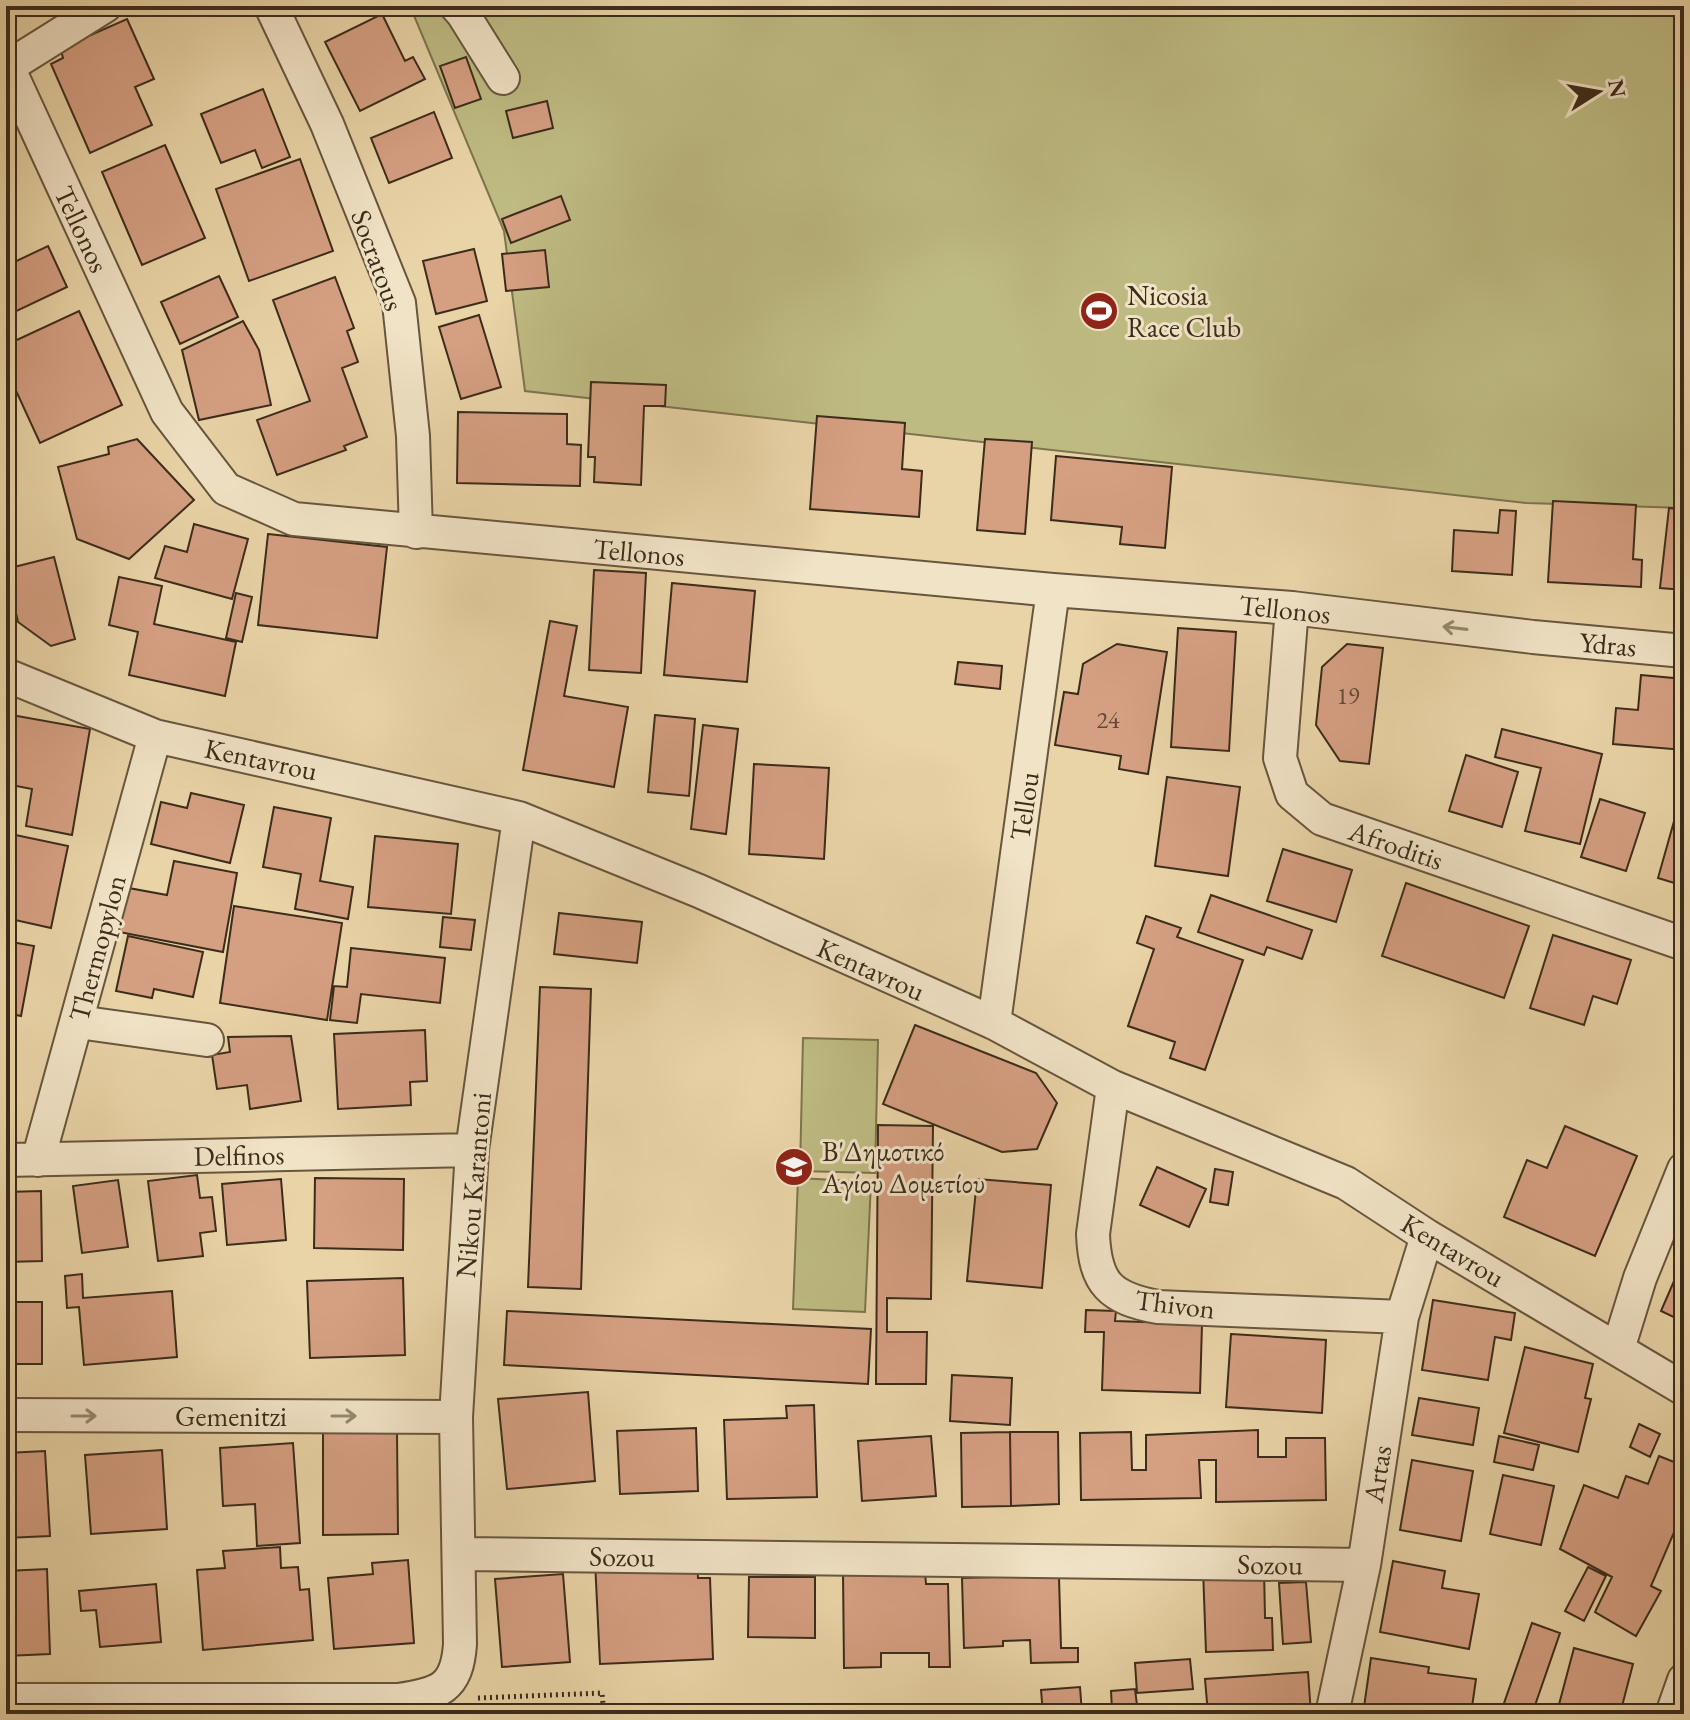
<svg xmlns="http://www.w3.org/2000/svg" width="1690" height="1720" font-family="'EB Garamond',serif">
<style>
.green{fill:#bebb82;stroke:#7d744e;stroke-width:2}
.building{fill:#d59f82;stroke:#3c2c1b;stroke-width:2}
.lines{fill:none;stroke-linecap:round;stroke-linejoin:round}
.minor-casing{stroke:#67563e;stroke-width:36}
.path{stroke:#3c2c1b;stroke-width:5;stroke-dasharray:2 4;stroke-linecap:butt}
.minor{stroke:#f1e3c6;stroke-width:32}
.oneway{stroke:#968870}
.labels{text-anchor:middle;stroke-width:6;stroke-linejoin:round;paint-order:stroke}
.number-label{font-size:24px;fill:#624935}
.street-label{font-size:28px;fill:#3c2c1b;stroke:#f1e3c6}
.poi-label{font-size:28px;fill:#3c2c1b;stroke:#f1e3c6;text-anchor:start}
</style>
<rect width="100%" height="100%" fill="#e9d4a7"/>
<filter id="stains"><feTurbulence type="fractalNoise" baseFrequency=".0025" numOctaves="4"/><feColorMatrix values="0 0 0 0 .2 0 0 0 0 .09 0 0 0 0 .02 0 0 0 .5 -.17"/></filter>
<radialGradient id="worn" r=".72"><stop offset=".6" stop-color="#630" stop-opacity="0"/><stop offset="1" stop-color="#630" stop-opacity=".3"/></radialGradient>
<path class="green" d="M410 6H1684V508L1527 503 525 391 504 231Z
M803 1038 878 1040 875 1173 800 1171Z
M798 1178 871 1182 865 1312 793 1309Z"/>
<path class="building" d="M382 14 405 61 413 57 425 79 360 111 325 42Z
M127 19 154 79 135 87 152 125 90 153 51 64 63 58 59 42 86 24 91 35Z
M466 57 481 99 455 108 440 66Z
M263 89 290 157 262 168 255 150 221 163 201 114Z
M547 101 553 128 513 138 506 111Z
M434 112 452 158 389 183 371 138Z
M165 145 205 238 142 265 102 172Z
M300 159 333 251 249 281 216 189Z
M561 196 570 220 511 243 502 219Z
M48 246 67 287 6 316V266Z
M474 249 487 301 436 314 423 261Z
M545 250 549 287 506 291 502 254Z
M219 276 238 317 180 344 161 302Z
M335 277 354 328 347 331 358 362 342 368 367 437 344 446 346 450 277 475 257 420 310 401 273 300Z
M79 311 122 405 40 443 6 369V345Z
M479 315 501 387 461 399 439 327Z
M243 321 259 350 271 405 199 420 182 350Z
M591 382 666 385 665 406H644L641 485 594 482 595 457H588Z
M458 412 567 414V444L581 445 580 486 457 483Z
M817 416 905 423 902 469 922 471 919 517 810 509Z
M137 439 194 500 129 559 77 539 58 467 109 454 108 447Z
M985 439 1032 442 1025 534 977 530Z
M1056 456 1172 467 1165 548 1120 544 1122 527 1051 520Z
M1553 501 1636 505 1633 559 1642 560 1641 587 1548 582Z
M1669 508 1684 510V590L1660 588Z
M1500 510 1516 511 1512 575 1452 571 1454 530 1498 533Z
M194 524 248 539 232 599 155 578 165 546 187 552Z
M268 534 387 547 377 638 258 625Z
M54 557 75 639 51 646 18 622 6 569Z
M594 570 646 573 641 673 589 670Z
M119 577 162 586 154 624 236 642 225 696 129 675 138 632 109 625Z
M672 583 755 591 747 682 664 675Z
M236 593 252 597 242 642 226 638Z
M550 621 577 626 564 696 628 707 614 787 523 770Z
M1178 628 1236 632 1229 751 1171 747Z
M1117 644 1167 652 1148 774 1119 769 1121 756 1055 745 1064 692 1078 694 1083 664Z
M1347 644 1383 648 1369 764 1340 761 1316 725 1322 667Z
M958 662 1002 666 1000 689 955 684Z
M1641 675 1684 679V750L1613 744 1616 708 1638 710Z
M6 714 90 729 72 835 26 826 32 789 6 784Z
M655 715 695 719 689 796 648 792Z
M703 725 738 729 726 834 691 829Z
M1502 729 1602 754 1580 844 1525 831 1541 768 1495 757Z
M1466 755 1518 772 1502 827 1449 811Z
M754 764 829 768 824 859 749 854Z
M1167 777 1240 787 1228 876 1155 866Z
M191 793 244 805 230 863 151 844 161 802 187 808Z
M1600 799 1645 813 1626 871 1581 857Z
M1680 800 1684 801V886L1658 878Z
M274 807 331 818 320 881 353 887 348 919 295 909 301 874 263 867Z
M6 833 68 846 51 928 6 918Z
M375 836 458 844 451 914 368 907Z
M1283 849 1352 870 1336 922 1267 901Z
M174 861 237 873 223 952 114 931 123 887 167 895Z
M1406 883 1529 926 1504 998 1382 956Z
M1211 895 1312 930 1302 959 1267 947 1264 955 1198 932Z
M234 906 342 923 327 1020 220 1003Z
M559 913 642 922 637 963 554 954Z
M1146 916 1181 928 1177 937 1243 960 1205 1070 1170 1058 1175 1042 1128 1026 1154 949 1137 943Z
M443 917 475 920 471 950 440 947Z
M1553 935 1631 960 1617 1004 1593 996 1584 1025 1530 1008Z
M128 936 203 952 193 997 154 989 152 998 116 991Z
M6 941 34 946 21 1016 6 1013Z
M351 948 445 958 440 1003 361 994 357 1023 330 1020 334 986 347 987Z
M540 987 591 989 581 1289 528 1287Z
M915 1025 1036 1073 1057 1103 1037 1149 1002 1152 883 1104Z
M425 1030 427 1081 410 1082 411 1105 338 1109 334 1034Z
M291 1036 301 1101 250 1109 247 1085 217 1089 212 1055 230 1052 228 1037Z
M878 1125 933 1126 931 1299 887 1298V1332H927L926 1384H876Z
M1565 1126 1637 1156 1595 1256 1504 1217 1527 1160 1547 1168Z
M1157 1167 1206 1189 1189 1227 1140 1205Z
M1215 1169 1233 1172 1228 1205 1210 1202Z
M197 1175 200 1198 212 1197 216 1231 200 1233 203 1256 158 1261 148 1181Z
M315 1178 404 1179 403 1250 314 1248Z
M281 1179 286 1240 227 1245 222 1184Z
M977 1179 1051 1185 1042 1288 967 1281Z
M118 1180 128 1247 82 1253 73 1186Z
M41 1191 42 1261 6 1262V1192Z
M1684 1258V1322L1661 1311Z
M82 1274 83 1298 172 1291 177 1357 84 1365 79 1307 67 1308 65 1276Z
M403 1278 405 1355 310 1358 307 1281Z
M1433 1300 1515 1313 1511 1340 1495 1337 1488 1380 1422 1370Z
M6 1302H42V1364H6Z
M1086 1310 1116 1311 1115 1321 1202 1324 1200 1393 1102 1390 1104 1332H1085Z
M507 1311 871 1329 868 1384 504 1365Z
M1231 1334 1326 1340 1322 1413 1226 1407Z
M1525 1347 1593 1364 1585 1398 1591 1399 1578 1452 1504 1433Z
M952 1375 1012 1378 1010 1425 950 1421Z
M588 1392 595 1481 507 1489 498 1399Z
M1419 1398 1479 1408 1473 1445 1412 1435Z
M814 1405 817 1497 727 1499 724 1420 787 1418 786 1406Z
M1639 1424 1660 1434 1650 1457 1630 1447Z
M696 1428 698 1491 620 1494 617 1431Z
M1258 1430V1457H1286V1438H1325L1326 1500 1216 1502V1460H1199L1201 1498 1081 1500 1080 1433 1131 1432 1132 1470H1146V1435Z
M323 1432H397L398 1534 323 1535Z
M1010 1432H1058L1059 1504 1011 1506Z
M1010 1432 1011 1506 962 1507 961 1433Z
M931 1436 936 1496 862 1501 858 1441Z
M1499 1436 1539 1445 1533 1470 1494 1462Z
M293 1443 300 1543 257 1546 255 1504 223 1506 220 1448Z
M162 1450 167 1529 91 1534 85 1455Z
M45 1451 50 1536 6 1538V1453Z
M1659 1456 1684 1466V1509L1651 1586 1661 1591 1636 1636 1595 1612 1612 1577 1560 1549 1584 1485 1618 1498 1626 1476 1648 1484Z
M1412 1460 1473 1471 1461 1541 1400 1530Z
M1503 1475 1554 1486 1541 1545 1490 1534Z
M280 1547 281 1568 298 1567 300 1590 309 1589 313 1640 203 1650 197 1570 225 1568 223 1551Z
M408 1560 414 1643 334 1649 328 1578 373 1574 372 1563Z
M697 1560 698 1578H710L713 1659 600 1664 595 1561Z
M1393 1561 1445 1571 1442 1588 1479 1594 1469 1649 1380 1632Z
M1588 1567 1606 1576 1584 1621 1565 1611Z
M1264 1568 1265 1618H1272L1273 1650 1206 1652 1203 1569Z
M47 1569 50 1654 6 1656V1571Z
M925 1571 926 1584H948L950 1667H929V1653H881V1667L844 1668 843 1572Z
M563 1574 570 1662 502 1667 495 1579Z
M1023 1576 1059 1577 1061 1648H1078V1662L1031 1663 1030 1640 1003 1641V1646L964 1648 962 1578Z
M749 1577H815V1638L748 1637Z
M1306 1582 1311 1642 1283 1644 1279 1583Z
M156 1584 161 1642 100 1647 96 1610 81 1611 79 1591Z
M1532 1623 1560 1633 1532 1714H1516L1502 1709Z
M1574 1648 1633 1664 1620 1714 1557 1712Z
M1371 1658 1429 1667 1428 1673 1476 1679 1471 1714H1363Z
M1190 1659 1193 1689 1137 1693 1135 1663Z
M1308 1672 1311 1714H1208L1205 1679Z
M1080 1687 1082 1714H1043L1041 1690Z
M1135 1689 1138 1713 1173 1711V1714H1099V1711L1112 1710 1111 1691Z"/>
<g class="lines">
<g class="minor-casing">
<path id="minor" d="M271 6 327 124 399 303 413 436 416 532
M456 6 463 14 503 78
M8 67 167 412 226 489 294 519 1053 590 1292 608 1533 637 1684 651
M6 68 105 6
M1292 608 1280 758 1292 794 1322 819 1684 944
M6 675 155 736 519 818 699 891 994 1023 1113 1087 1346 1183 1427 1236 1684 1389
M78 1022 207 1040
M994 1023 1053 590
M1113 1087 1093 1234C1095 1284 1110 1298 1158 1307L1402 1317
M6 1160 472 1150
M38 1160 155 736
M1618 1349 1640 1278 1684 1169
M6 1415 456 1417
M459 1554 1364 1565
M6 1700H398C439 1694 457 1689 460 1644L456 1417 472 1150 519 818
M1332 1714 1364 1565 1402 1317 1427 1236
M1672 1714 1684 1680"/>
</g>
<path class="path" d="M478 1698 602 1693 604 1714"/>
<use href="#minor" class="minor"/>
</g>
<defs><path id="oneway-shaft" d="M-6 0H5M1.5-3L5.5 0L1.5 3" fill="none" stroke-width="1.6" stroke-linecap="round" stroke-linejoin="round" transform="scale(2)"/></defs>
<g class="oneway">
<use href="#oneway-shaft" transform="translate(1455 628) rotate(-173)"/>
<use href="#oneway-shaft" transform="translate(84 1416)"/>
<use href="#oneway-shaft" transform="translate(344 1416)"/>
</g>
<defs>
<g id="stadium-disc" transform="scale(2)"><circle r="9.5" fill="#8f2418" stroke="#f1e3c6"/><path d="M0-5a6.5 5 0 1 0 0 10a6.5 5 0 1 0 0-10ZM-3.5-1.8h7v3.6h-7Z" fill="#fff"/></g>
<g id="school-disc" transform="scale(2)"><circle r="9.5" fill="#8f2418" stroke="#f1e3c6"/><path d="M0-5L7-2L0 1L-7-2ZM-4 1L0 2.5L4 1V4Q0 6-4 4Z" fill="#fff"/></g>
</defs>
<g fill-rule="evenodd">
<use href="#stadium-disc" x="1099" y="311"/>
<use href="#school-disc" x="794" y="1167"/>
</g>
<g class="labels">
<g class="number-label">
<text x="1348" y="704">19</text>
<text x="1108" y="728">24</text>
</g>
<g class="street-label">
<text transform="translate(82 229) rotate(65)" y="10">Tellonos</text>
<text transform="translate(378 260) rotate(70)" y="10">Socratous</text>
<text transform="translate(639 552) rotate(5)" y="10">Tellonos</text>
<text transform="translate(1285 609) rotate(6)" y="10">Tellonos</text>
<text transform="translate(1608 644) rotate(5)" y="10">Ydras</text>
<text transform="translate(261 759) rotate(12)" y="10">Kentavrou</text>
<text transform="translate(1024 806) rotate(-82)" y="10">Tellou</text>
<text transform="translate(1396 845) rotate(19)" y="10">Afroditis</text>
<text transform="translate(97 948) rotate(-75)" y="10">Thermopylon</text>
<text transform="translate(871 969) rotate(24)" y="10">Kentavrou</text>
<text transform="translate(239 1155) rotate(-1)" y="10">Delfinos</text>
<text transform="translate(473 1185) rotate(-85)" y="10">Nikou Karantoni</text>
<text transform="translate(1453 1250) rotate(31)" y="10">Kentavrou</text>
<text transform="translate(1175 1304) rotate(7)" y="10">Thivon</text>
<text x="231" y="1426">Gemenitzi</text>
<text transform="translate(1377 1474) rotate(-81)" y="10">Artas</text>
<text transform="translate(622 1556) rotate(1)" y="10">Sozou</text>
<text transform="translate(1270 1564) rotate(1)" y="10">Sozou</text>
</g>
<g class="poi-label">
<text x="1127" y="305">Nicosia<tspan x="1127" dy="32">Race Club</tspan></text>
<text x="822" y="1161">Β'Δημοτικό<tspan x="822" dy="32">Αγίου Δομετίου</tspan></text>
</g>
</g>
<rect width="1690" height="1720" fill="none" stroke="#e9d4a7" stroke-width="32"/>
<rect x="8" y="8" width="1674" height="1704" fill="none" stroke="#3c2c1b" stroke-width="4"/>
<rect x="16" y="16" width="1658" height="1688" fill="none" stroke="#3c2c1b" stroke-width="2"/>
<g transform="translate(1598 92) rotate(79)" stroke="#f1e3c6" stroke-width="6" paint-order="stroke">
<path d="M0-6L14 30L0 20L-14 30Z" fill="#3c2c1b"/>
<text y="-12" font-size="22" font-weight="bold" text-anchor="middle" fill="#3c2c1b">N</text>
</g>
<rect width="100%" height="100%" filter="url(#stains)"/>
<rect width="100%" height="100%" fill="url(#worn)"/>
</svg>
